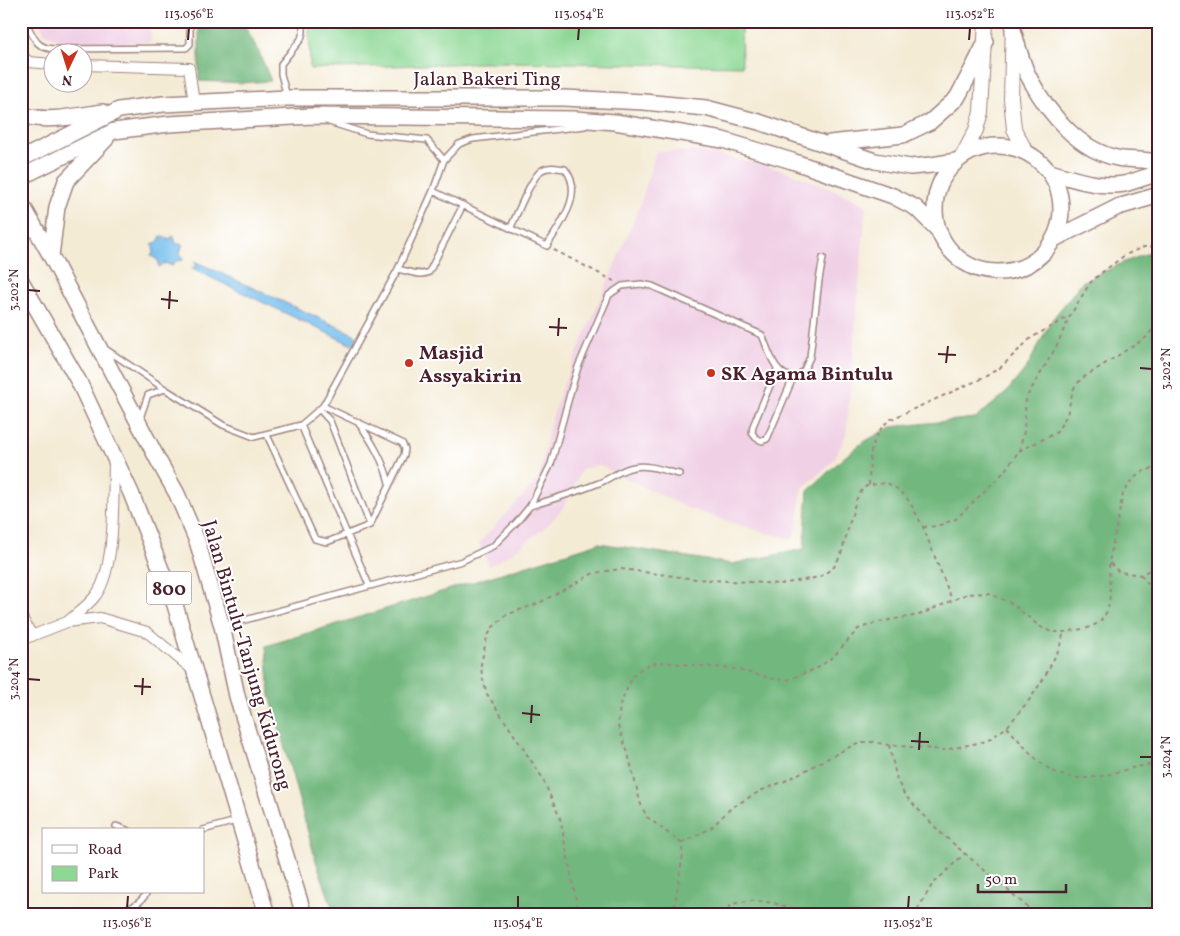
<svg xmlns="http://www.w3.org/2000/svg" width="1180" height="936" font-family="Vollkorn,serif">
<style>
.built{fill:#f0d0e5}
.green{fill:#8dd895;stroke:#6c7c60}
.forest{fill:#72b87e;stroke:#5e6c54}
.water{fill:#75beee;stroke:#606e8c}
.lines{fill:none;stroke-linecap:round;stroke-linejoin:round}
.lane-casing{stroke:#9f8580;stroke-width:8}
.street-casing{stroke:#9f8580;stroke-width:12}
.secondary-casing{stroke:#9f8580;stroke-width:16}
.primary-casing{stroke:#9f8580;stroke-width:18}
.path{stroke:#9f8580;stroke-width:2;stroke-dasharray:4 4;stroke-linecap:butt}
.lane{stroke:#fff;stroke-width:5}
.street{stroke:#fff;stroke-width:10}
.secondary{stroke:#fff;stroke-width:14}
.primary{stroke:#fff;stroke-width:15}
.ticks{fill:none;stroke:#4a1f2b;stroke-width:2}
.poi-dot{fill:#c8321e;stroke:#fff;stroke-width:2}
.labels{text-anchor:middle;stroke-width:4;stroke-linejoin:round;paint-order:stroke}
.shield{fill:#fff;stroke:#80626b;stroke-width:1}
.shield-label{font-size:19px;font-weight:bold;fill:#4a1f2b}
.street-label{font-size:20px;fill:#4a1f2b;stroke:#fff}
.poi-label{font-size:20px;font-weight:bold;fill:#4a1f2b;stroke:#fff;text-anchor:start}
.neatline{fill:none;stroke:#4a1f2b;stroke-width:2}
.ticks-label{font-size:12px;text-anchor:middle;fill:#4a1f2b}
</style>
<rect width="100%" height="100%" fill="#fff"/>
<filter id="ink" filterUnits="userSpaceOnUse"><feTurbulence type="fractalNoise" baseFrequency=".02" numOctaves="2"/><feDisplacementMap in="SourceGraphic" scale="10" xChannelSelector="R" yChannelSelector="G"/><feConvolveMatrix kernelMatrix="1 2 1 2 8 2 1 2 1" color-interpolation-filters="sRGB"/></filter>
<filter id="wash" filterUnits="userSpaceOnUse"><feTurbulence type="fractalNoise" baseFrequency=".0096" numOctaves="4" result="noise"/><feDisplacementMap in="SourceGraphic" scale="20" xChannelSelector="R" yChannelSelector="G"/><feGaussianBlur stdDeviation="1.12" result="paint"/><feColorMatrix in="noise" values="0 0 0 0 0 0 0 0 0 0 0 0 0 0 0 0 0 1.4 0 .05"/><feComposite in="paint" operator="in"/></filter>
<g filter="url(#wash)">
<rect width="100%" height="100%" fill="#f4ebd5"/>
<path class="built" d="M38 21H150L151 42 67 44 44 32Z
M656 151 702 152 756 163 788 172 828 187 866 205 846 435 834 460 802 489 798 521 793 540 743 526 687 508 599 465 582 469 563 508 548 525 512 553 489 566 479 543 539 479 548 432 560 393 640 206Z"/>
<path class="green" d="M309 21H741L742 66 504 62 310 69Z"/>
<path class="forest" d="M199 21H242L259 52 271 81 242 83 199 81Z
M1159 249V915H335L316 861 270 695 266 646 599 543 732 564 804 549 808 491 842 459 862 443 891 427 976 418 1005 394 1027 367 1052 320 1082 282 1122 263Z"/>
<path class="water" d="M161 236 168 239 174 236 176 244H183L180 252 183 260 175 261 172 266 165 263 159 267 158 260 151 256 154 251 152 244 158 242Z
M194 261 358 336 352 345 191 268 197 267Z"/>
</g>
<g filter="url(#ink)">
<g class="lines">
<g class="lane-casing">
<path id="lane" d="M25 21C34 37 35 48 54 49L186 48 190 44V21
M287 97 281 74V64L301 39 303 32V21
M329 122 367 134 427 140 444 160
M433 191 547 246C560 224 585 194 565 169 557 168 549 166 542 170 531 177 517 215 511 227
M398 269C407 271 421 277 429 272L463 205
M104 348 165 389 223 425 254 437 301 425 323 406 398 269 433 191 444 160 459 144 473 139 585 126
M777 369 753 426 752 433 756 438 762 441 767 439 793 378
M320 410 330 421 370 525
M140 418 148 395 165 389
M359 424C371 439 385 464 389 483
M301 425 347 534 369 585
M267 435 315 539 327 542 370 525 404 455 405 449 402 443 323 406
M530 506C554 499 577 492 599 483 612 478 620 469 634 467 648 464 665 471 679 474
M223 626 462 561 493 546 516 523 530 506 551 464 571 390 578 367 609 295 622 286 641 284 652 286 762 335C769 351 775 379 797 377L804 370 810 357 819 280 823 258
M116 826 127 830
M203 830 236 821
M109 915C124 910 139 908 147 892"/>
</g>
<g class="street-casing">
<path id="street" d="M21 55 29 62 52 64
M82 65 189 68 194 102
M21 616 32 636
M67 622C76 614 89 605 96 595 116 568 113 496 114 461
M21 640 67 622 100 618 147 632 194 671"/>
</g>
<g class="secondary-casing">
<path id="secondary" d="M1013 21 1011 98 1014 129 1026 152
M963 155 976 130 981 112 986 21"/>
</g>
<g class="primary-casing">
<path id="primary" d="M1013 30C1018 46 1022 66 1031 81 1049 114 1079 150 1117 158 1131 161 1145 158 1159 163
M21 115C48 123 75 116 103 112
M830 143 903 135 930 122 957 98 974 66 986 42
M935 209a63 63 0 1 1 126 0a63 63 0 1 1-126 0Z
M21 159 119 110 163 104 287 98H564L644 102 706 108 759 122 875 161 910 167 932 165 956 161
M1050 172C1073 179 1100 188 1124 184 1136 181 1148 176 1159 173
M21 177 114 131 169 124 312 116 575 119 615 122 723 140 792 161 893 196 916 208 937 229
M21 203 51 256 158 460 177 494 197 541 222 626 237 696 304 915
M1054 239 1118 207 1159 195
M51 256 57 207 66 181 106 139
M21 281 79 382 131 493 175 605 267 915"/>
</g>
<path class="path" d="M554 250 614 281
M1019 451 1056 433 1067 415 1073 390 1081 379 1147 337 1159 320
M869 485C870 458 868 440 889 420L983 378 1001 367 1031 338 1070 316
M923 527 937 526 956 519 1003 473 1019 451 1024 431 1026 398 1056 347 1070 316 1090 283 1100 274 1125 255 1144 247 1159 246
M1110 563 1119 572 1141 575 1159 564
M1141 575 1159 598
M1007 727C1019 740 1031 756 1045 766 1074 787 1102 776 1132 768 1140 766 1150 765 1159 764
M889 745 897 780 904 794 913 804 942 834 1037 915
M682 843 711 828 731 808 760 791 785 781 859 742H873L889 745 944 750 987 741 1007 727 1030 699 1044 678 1059 649 1064 632
M579 915 560 818 542 777 487 694 482 676 481 664 487 637 493 627 506 615 539 603 594 573 621 569 696 579 781 584 820 577 834 567 841 554 856 500 863 488 869 485 887 483 899 490 910 502 923 527 952 600
M673 915 683 854 681 843 647 817 641 805 627 750 618 726 620 704 633 676 643 667 659 662 735 669 774 679 787 680 818 668 834 656 858 629 878 622 919 615 967 594 988 593 1011 603 1039 626 1051 632H1064L1088 628 1100 622 1108 610 1110 595 1109 562 1123 494 1131 481 1141 472 1159 467
M724 915C729 894 772 901 787 907 792 909 797 912 801 915
M912 915 916 912 932 885 965 853"/>
<use href="#lane" class="lane"/>
<use href="#street" class="street"/>
<use href="#secondary" class="secondary"/>
<use href="#primary" class="primary"/>
</g>
</g>
<path class="ticks" d="M188 40 189 28M578 40 579 28M969 40 970 28M28 290 40 291M161 299 178 301M169 309 170 291M549 327 567 328M558 336 559 318M938 354 956 355M946 363 948 346M1140 368 1152 369M28 679 40 680M134 686 151 687M142 695 143 678M522 713 540 715M531 723 532 705M911 741 929 742M919 750 920 732M1140 757H1152M127 908 128 896M518 908V896M908 908 909 896"/>
<g class="poi-dot">
<circle cx="409" cy="363" r="5"/>
<circle cx="711" cy="373" r="5"/>
</g>
<g class="labels">
<rect class="shield" x="146.5" y="571.5" width="45" height="33" rx="4"/>
<g class="shield-label">
<text x="169" y="595">800</text>
</g>
<g class="street-label">
<text x="487" y="85">Jalan Bakeri Ting</text>
<text transform="translate(248 655) rotate(74)" y="7">Jalan Bintulu-Tanjung Kidurong</text>
</g>
<g class="poi-label">
<text x="419" y="359">Masjid<tspan x="419" dy="23">Assyakirin</tspan></text>
<text x="721" y="380">SK Agama Bintulu</text>
</g>
</g>
<rect width="1180" height="936" fill="none" stroke="#fff" stroke-width="55"/>
<rect x="42" y="828" width="162" height="65" fill="#ffffff" stroke="#b7a5aa"/>
<rect x="52" y="845" width="25" height="8" fill="#ffffff" stroke="#b7a5aa"/>
<text x="88" y="854" font-size="15" fill="#4a1f2b">Road</text>
<rect x="52" y="866" width="25" height="15" fill="#8dd895" stroke="#b7a5aa"/>
<text x="88" y="878" font-size="15" fill="#4a1f2b">Park</text>
<g transform="translate(68 68) rotate(184)"><circle r="24" fill="#ffffff" stroke="#b7a5aa"/>
<path d="M0-4L9 19L0 12L-9 19Z" fill="#c8321e"/>
<text y="-8" font-size="14" font-weight="bold" text-anchor="middle" fill="#4a1f2b">N</text>
</g>
<path d="M978 884v8h88v-8" fill="none" stroke="#4a1f2b" stroke-width="2.5"/>
<text x="985" y="884" font-size="15" fill="#4a1f2b" stroke="#ffffff" stroke-width="4" paint-order="stroke">50 m</text>
<rect x="28" y="28" width="1124" height="880" class="neatline"/>
<g class="ticks-label">
<text x="189" y="18">113.056°E</text>
<text x="579" y="18">113.054°E</text>
<text x="970" y="18">113.052°E</text>
<text transform="translate(14 290) rotate(-90)" y="4">3.202°N</text>
<text transform="translate(1166 369) rotate(-90)" y="4">3.202°N</text>
<text transform="translate(14 679) rotate(-90)" y="4">3.204°N</text>
<text transform="translate(1166 757) rotate(-90)" y="4">3.204°N</text>
<text x="127" y="927">113.056°E</text>
<text x="518" y="927">113.054°E</text>
<text x="908" y="927">113.052°E</text>
</g>
</svg>
